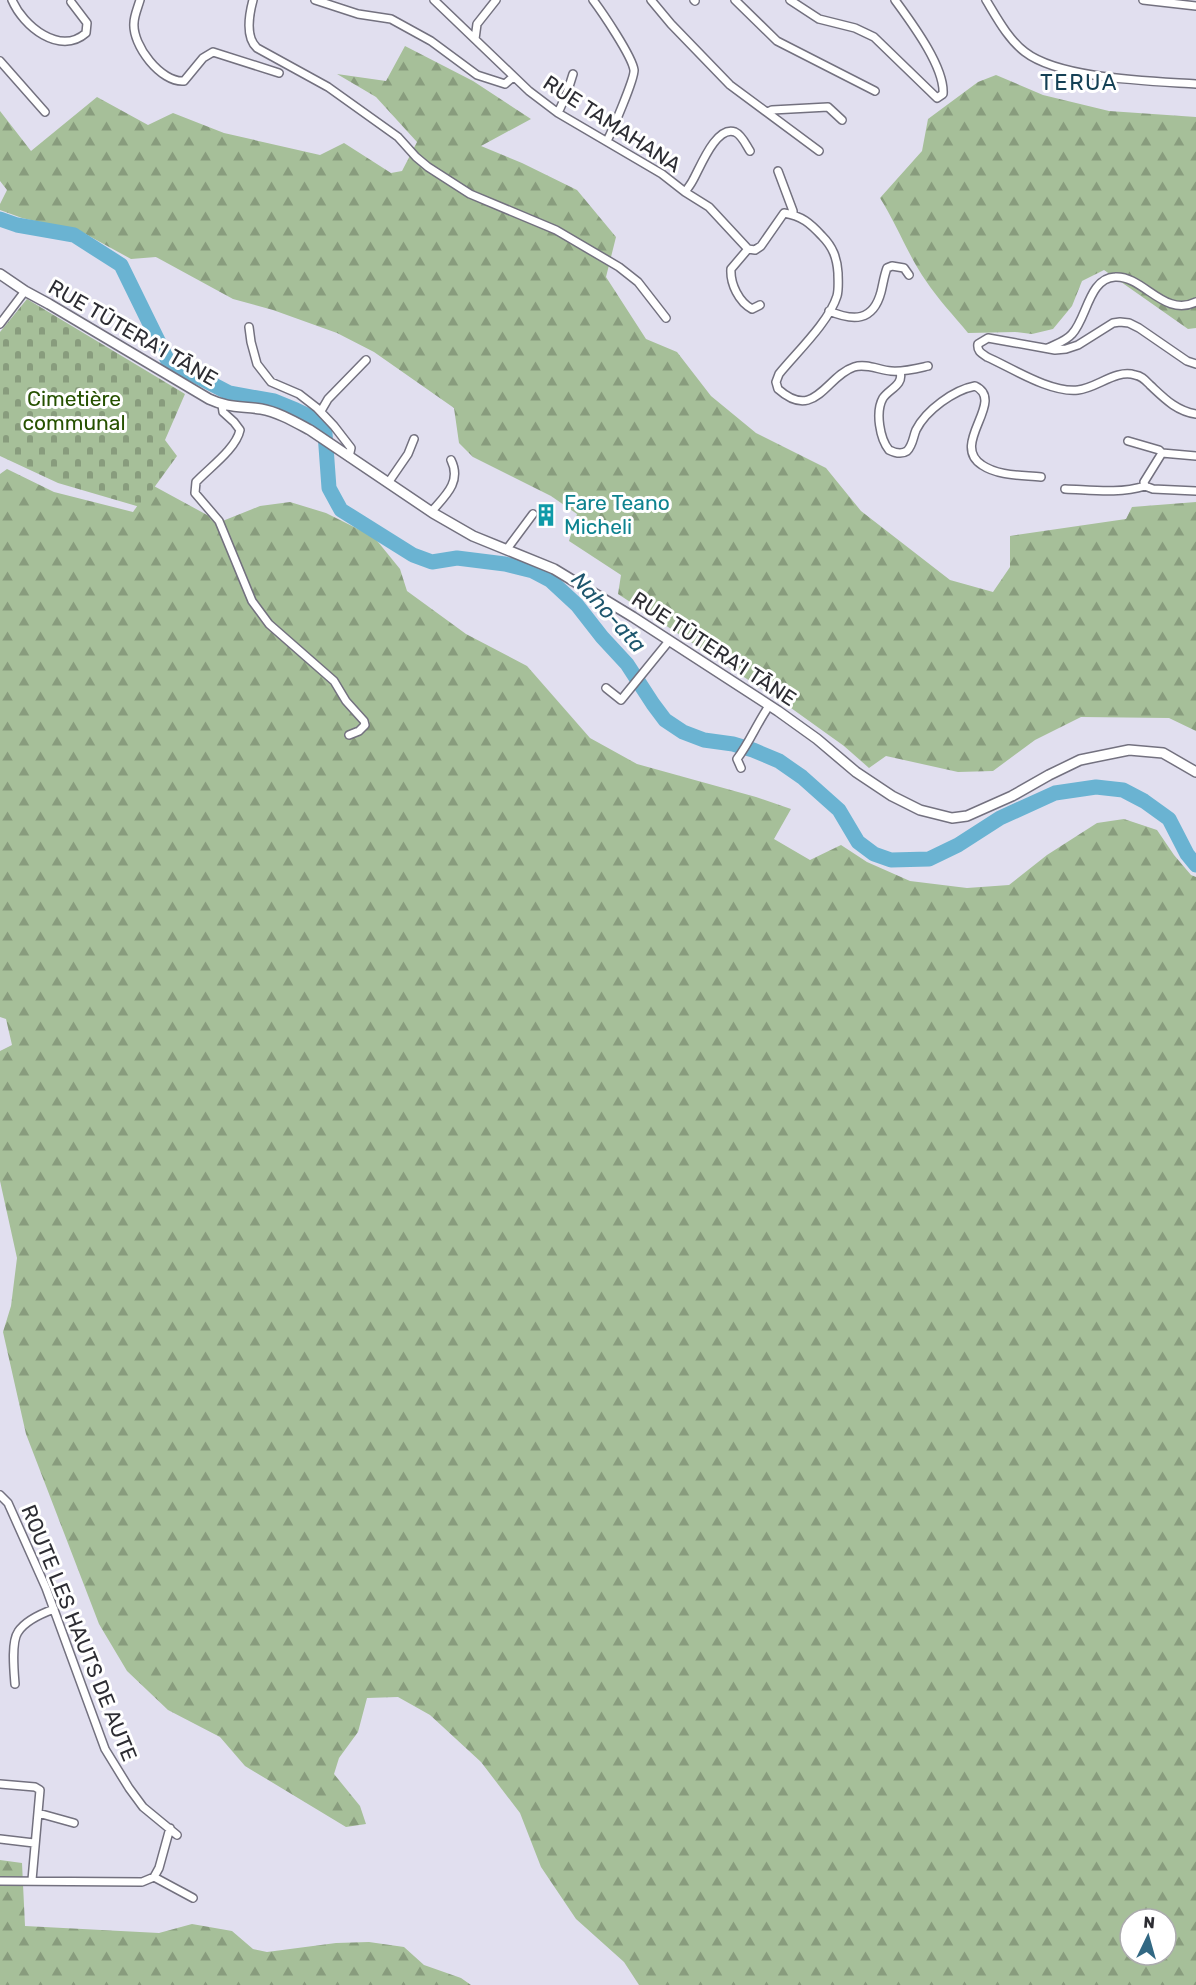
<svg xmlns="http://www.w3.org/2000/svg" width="1196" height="1985" font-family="Rubik,sans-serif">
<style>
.forest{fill:url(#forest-firs);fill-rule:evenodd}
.cemetery{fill:url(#cemetery-stones)}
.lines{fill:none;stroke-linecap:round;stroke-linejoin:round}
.river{stroke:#6ab3d2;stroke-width:15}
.street-casing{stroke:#73717f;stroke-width:10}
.secondary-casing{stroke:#73717f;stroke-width:12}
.street{stroke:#fff;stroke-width:7}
.secondary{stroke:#fff;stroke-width:9}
.labels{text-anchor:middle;stroke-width:6;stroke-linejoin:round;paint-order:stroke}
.street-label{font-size:21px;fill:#2d2d33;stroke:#fff}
.park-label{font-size:21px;fill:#265100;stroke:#fff}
.culture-label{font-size:21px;fill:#0d838f;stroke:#fff;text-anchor:start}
.neighbourhood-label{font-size:22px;letter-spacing:1.5px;fill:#144055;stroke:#fff}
.water-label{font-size:22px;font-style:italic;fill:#1d566d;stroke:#fff}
</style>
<defs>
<pattern id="forest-firs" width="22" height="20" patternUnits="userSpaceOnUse" patternTransform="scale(1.5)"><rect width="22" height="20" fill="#a6bf99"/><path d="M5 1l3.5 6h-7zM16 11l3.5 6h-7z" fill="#889c7d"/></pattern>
<pattern id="cemetery-stones" width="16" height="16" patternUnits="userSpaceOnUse" patternTransform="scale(1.5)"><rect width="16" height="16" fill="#a6bf99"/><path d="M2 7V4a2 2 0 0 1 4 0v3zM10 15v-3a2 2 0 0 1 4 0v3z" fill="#889c7d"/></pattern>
</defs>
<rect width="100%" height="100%" fill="#e1dfef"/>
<path class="forest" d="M405 46 473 81 531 119 481 146 522 163 577 190 616 237 606 277 646 339 677 352 711 396 756 433 826 468 861 511 950 580 993 592 1010 567V536L1126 519 1132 507 1196 502V731L1169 718 1081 717 1035 740 993 771 958 772 886 756 869 768 844 746 791 708 618 594 621 575 569 541 577 514 551 496 473 457 459 443 454 408 374 352 337 333 273 310 233 299 156 257 131 259 80 231 22 218 0 210V204L7 190 0 181V111L31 151 97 97 148 125 173 113 224 133 320 155 344 143 391 173 402 171 417 142 376 97 337 74 386 81Z
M996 75 1043 95 1109 111 1196 117V328L1188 329 1104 270 1082 281 1072 306 1053 329 1032 334 1015 332 968 333C954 316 938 299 926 281 908 255 897 225 880 198L922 151 928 119 978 82Z
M7 469 54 492 133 512 152 485 220 522 260 506 290 502 326 513 374 537 400 569 407 591 466 634 527 666 590 738 637 764 756 797 791 809 774 839 810 860 841 845 867 862 910 881 967 888 1009 885 1047 855 1097 823 1124 819 1157 830 1174 855 1191 875 1196 877V1985H639L624 1962 576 1919 541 1867 520 1813 481 1762 430 1715 398 1697 367 1698 358 1732 339 1758 334 1774 360 1806 366 1824 346 1827 245 1766 220 1737 168 1710 127 1671 99 1624 26 1434 3 1332 11 1306 17 1258 0 1181V1051L12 1045 6 1019 0 1017V474ZM1130 1919H1166V1955H1130Z
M0 1860 22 1863 25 1926 159 1933 192 1924 232 1931 253 1949 267 1952 336 1943 369 1942 404 1947 424 1965 461 1978 471 1985H0Z"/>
<path class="cemetery" d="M27 299 185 394 165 440 177 456 140 507 58 483 0 456V332Z"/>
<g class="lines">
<path class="river" d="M0 219 17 225 74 235 121 265 168 361 229 393 274 401 296 410 315 419 322 426 325 433 329 488 341 510 413 555 432 562 457 558 505 564 533 571 550 580 577 605 602 637 627 664 653 704 665 720 683 732 704 740 733 744 753 750 779 761 802 777 839 810 858 842 874 854 891 860 929 859 958 845 1000 818 1055 793 1096 787 1123 790 1144 801 1169 819 1187 854 1196 865"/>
<g class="street-casing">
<path id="street" d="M12 0C23 26 60 56 86 33L87 23 71 2
M140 0C138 7 134 16 134 23 132 45 161 83 184 81L203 58 213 52 279 73
M253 0C249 15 245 37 257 48L328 87 398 137 416 157 428 167 470 194 556 230 619 267 638 282 666 318
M315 0 358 14 391 19 431 41 477 75 505 84 513 77
M434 0 529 91 558 113 662 174 685 192 709 207 748 249
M593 0C602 12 632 56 634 70 635 78 612 131 607 141
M651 0 671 24 730 85 819 151
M694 0 695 1
M735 0 777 41 875 91
M790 0 819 19 855 28 874 37 937 98 943 94C945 67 911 22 895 0
M986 0C997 18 1008 39 1025 52 1060 79 1151 81 1196 84
M1143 0 1196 6
M475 39 477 24 496 0
M0 61 45 112
M768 112 772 110 828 107 842 120
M558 113 567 93 573 74
M778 171 793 211V215
M685 192C688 188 691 184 693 180 700 168 716 125 735 132 742 135 746 145 750 151
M760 305 752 309C739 302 730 284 731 269L748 249 755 250 761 246 784 213C802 216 810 223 822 236 833 247 837 258 838 273 838 280 839 289 837 296 829 322 796 353 779 374L776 382 778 389C815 422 826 376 854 367 866 363 879 370 891 371 904 372 915 369 928 366
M829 311C853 321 873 322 881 292 883 284 884 276 887 268L892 266 904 268 909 275
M0 324 25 291
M249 327 251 342 257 364 271 382 299 394 317 408 334 426 351 448 349 457
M1048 348C1056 344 1066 341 1072 334 1087 318 1089 278 1115 277 1143 275 1164 318 1196 302
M1196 364 1187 361 1139 328 1129 323 1120 322 1113 323 1078 345 1066 349 1055 350 988 338 978 344C977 351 981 353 987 357 1012 368 1050 393 1078 390 1097 388 1116 369 1135 375 1142 376 1145 380 1150 385 1164 398 1176 411 1196 414
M900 372C904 385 889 389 883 398 875 412 880 439 889 450 895 453 901 455 907 451 913 445 913 437 916 430 926 410 954 390 975 386 1007 401 949 444 982 465 998 476 1022 475 1041 477
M222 405 223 412 234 422 240 430C236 449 209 468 196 482L195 493 219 521 252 601 269 624 334 681 346 701 364 721 365 725 359 731 349 735
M321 411 328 399 366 360
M1128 441 1159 450 1162 453
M1196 456 1162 453 1144 482 1145 486 1153 489 1196 491
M388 483 408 454 414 439
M1065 489C1092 490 1119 494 1145 486
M431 512C445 496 462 482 451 460
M507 549 533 514
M606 688 621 700 669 641
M741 768 737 759C750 742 757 723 769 706
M0 1495 8 1503 46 1588 105 1749 129 1788 143 1807 177 1835
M15 1684C14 1671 11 1642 18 1632 25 1621 43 1613 54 1609
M0 1784 35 1787 40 1790 32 1880
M38 1813 74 1823
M0 1839 34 1843
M154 1877 193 1898
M0 1881 142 1882 154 1877 159 1868 170 1828"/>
</g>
<g class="secondary-casing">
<path id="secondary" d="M0 274 25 291 49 304 209 399C228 408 241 406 261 409 278 412 295 422 310 430L433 513 473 536 554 569 633 617 778 711 817 739 856 772 892 796 920 810 952 818 967 816 1012 796 1049 775 1080 760 1129 750 1163 753 1196 772"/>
</g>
<use href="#street" class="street"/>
<use href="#secondary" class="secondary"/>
</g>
<defs>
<g id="building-bare" transform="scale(1.8)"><path d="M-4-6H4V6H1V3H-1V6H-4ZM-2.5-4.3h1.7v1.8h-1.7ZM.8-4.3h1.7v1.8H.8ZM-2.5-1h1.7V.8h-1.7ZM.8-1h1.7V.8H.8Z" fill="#0f9aa8" stroke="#fff" stroke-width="2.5" paint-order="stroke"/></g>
</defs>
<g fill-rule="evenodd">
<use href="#building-bare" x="546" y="515"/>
</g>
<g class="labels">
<g class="street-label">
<text transform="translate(612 124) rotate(33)" y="7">RUE TAMAHANA</text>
<text transform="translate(133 333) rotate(30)" y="7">RUE TŪTERA'I TĀNE</text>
<text transform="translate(714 649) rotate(33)" y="7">RUE TŪTERA'I TĀNE</text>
<text transform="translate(79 1633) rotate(68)" y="7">ROUTE LES HAUTS DE AUTE</text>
</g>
<g class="park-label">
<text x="74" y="406">Cimetière<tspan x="74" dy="24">communal</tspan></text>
</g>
<g class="culture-label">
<text x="564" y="510">Fare Teano<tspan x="564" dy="24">Micheli</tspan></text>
</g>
<g class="neighbourhood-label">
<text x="1079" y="90">TERUA</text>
</g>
<g class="water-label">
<text transform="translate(609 612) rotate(48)" y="8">Naho-ata</text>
</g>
</g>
<g transform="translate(1148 1937) rotate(5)"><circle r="28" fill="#ffffff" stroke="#ababad" stroke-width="1.5"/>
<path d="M0-4.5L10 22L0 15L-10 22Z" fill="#326883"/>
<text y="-9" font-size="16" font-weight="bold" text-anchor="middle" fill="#2d2d33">N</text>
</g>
</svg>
